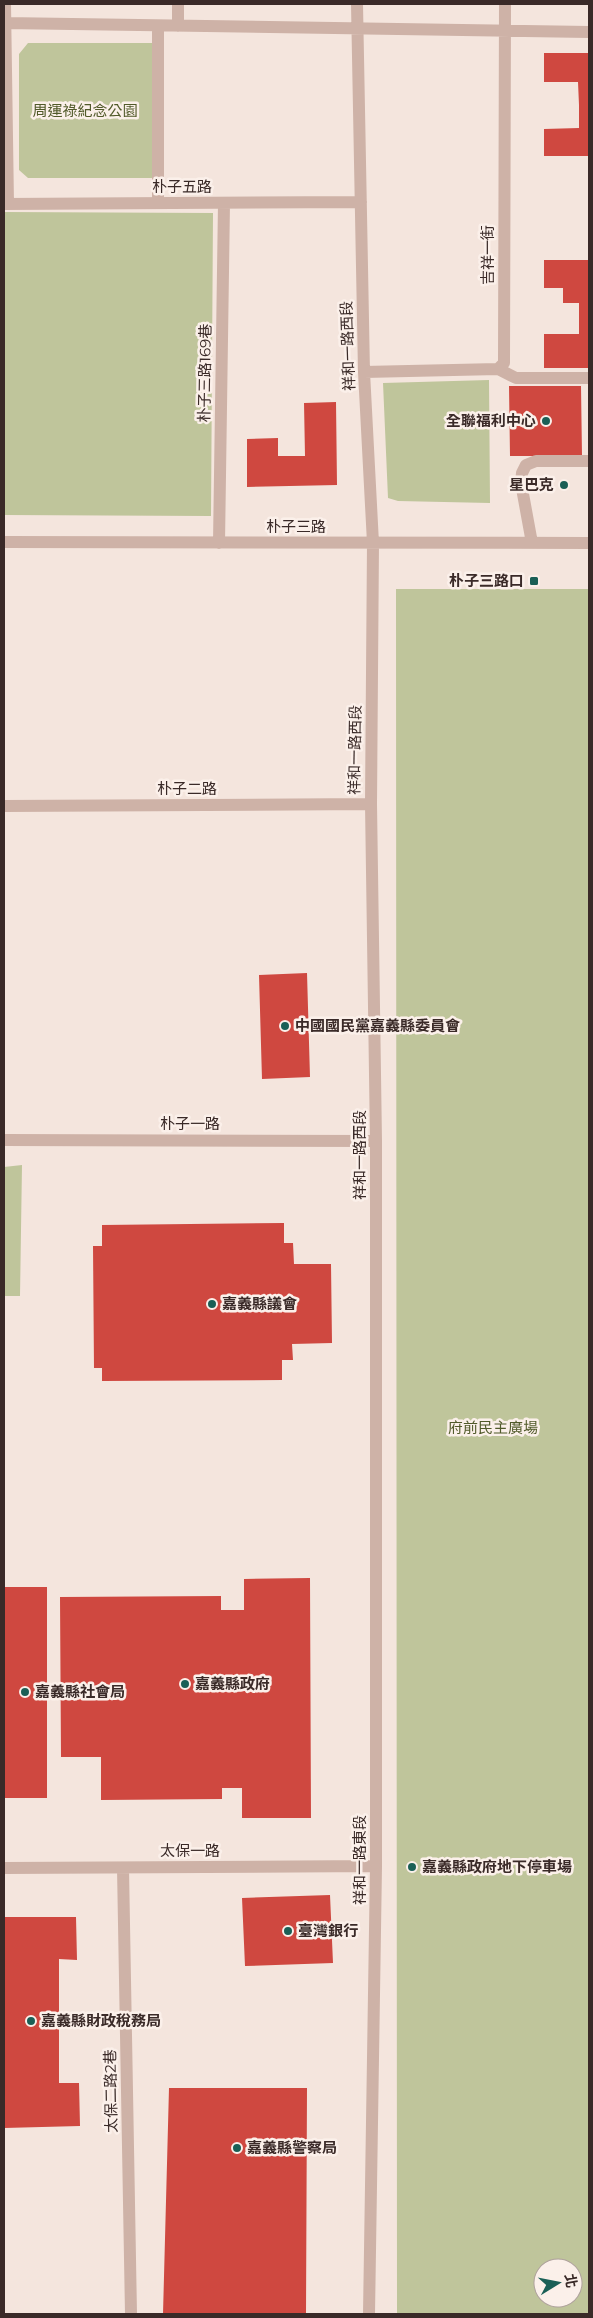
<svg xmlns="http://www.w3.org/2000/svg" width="593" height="2318" font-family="Montserrat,'Noto Sans TC',sans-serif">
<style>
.green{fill:#bfc59b;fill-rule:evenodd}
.building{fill:#cf4840}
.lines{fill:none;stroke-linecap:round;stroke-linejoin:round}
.minor{stroke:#ceb2a7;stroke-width:12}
.poi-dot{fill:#1a5f56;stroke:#fbf0ea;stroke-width:2}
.labels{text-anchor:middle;stroke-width:5;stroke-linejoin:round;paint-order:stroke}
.park-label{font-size:15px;fill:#515a2a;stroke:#fbf0ea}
.street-label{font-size:15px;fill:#3a2a28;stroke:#fbf0ea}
.poi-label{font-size:15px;font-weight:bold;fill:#3a2a28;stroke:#fbf0ea;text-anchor:start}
</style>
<rect width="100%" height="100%" fill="#f4e5dd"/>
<path class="green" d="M28 43H152V178H28L19 170V54Z
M4 212 213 213 211 516 4 515Z
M489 380 490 503 398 501 388 498 383 383Z
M396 589H589V2314H397ZM543 2268H573V2298H543Z
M22 1165 20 1296H4V1167Z"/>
<path class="building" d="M544 53H589V156H544V129L579 128V105L578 82H544Z
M544 260H589V368H544V334H579V303H563V288H544Z
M509 386H581L582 456H510Z
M336 402 337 485 247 487V439L278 438V456H305L304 403Z
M307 973 310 1077 262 1079 259 975Z
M284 1223V1243H293L294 1264H331L332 1343 292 1344 293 1360H282V1380L102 1381V1368H94L93 1246H102V1225Z
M310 1578 311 1818H242V1788H222V1799L101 1800V1757H61L60 1597 221 1596V1610H244V1579Z
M4 1587H47V1798H4Z
M330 1895 333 1963 245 1966 242 1898Z
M4 1917H76L77 1960 59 1959V2083H79L80 2126 4 2128Z
M169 2088H307L306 2314H163Z"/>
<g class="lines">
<path class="minor" d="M5 4 8 204
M178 4V26
M357 4 364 372 373 543 371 804 376 1141V1866L369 2314
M5 23 589 32
M158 26V203
M4 204 361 202
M498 369 504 363 505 4
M364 372 498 369 516 378H589
M4 542 589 543
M219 543 224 203
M532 543 521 483 522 473 526 465 536 461H589
M4 806 371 804
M4 1140 376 1141
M4 1868 376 1866
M123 1868 131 2314"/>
</g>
<g class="poi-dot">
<circle cx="546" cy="421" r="5"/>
<circle cx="564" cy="485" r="5"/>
<rect x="529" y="576" width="10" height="10" rx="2.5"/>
<circle cx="285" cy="1026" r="5"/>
<circle cx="212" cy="1304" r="5"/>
<circle cx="185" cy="1684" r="5"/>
<circle cx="25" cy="1692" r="5"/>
<circle cx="412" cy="1867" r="5"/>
<circle cx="288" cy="1931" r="5"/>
<circle cx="31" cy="2021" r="5"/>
<circle cx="237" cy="2148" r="5"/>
</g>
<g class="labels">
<g class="park-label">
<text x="85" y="116">周運祿紀念公園</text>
<text x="493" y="1433">府前民主廣場</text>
</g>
<g class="street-label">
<text x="182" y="192">朴子五路</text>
<text transform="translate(488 255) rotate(-90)" y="5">吉祥一街</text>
<text transform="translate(348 346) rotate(-92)" y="5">祥和一路西段</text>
<text transform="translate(205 373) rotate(-89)" y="5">朴子三路169巷</text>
<text x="296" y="532">朴子三路</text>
<text transform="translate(355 750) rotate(-89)" y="5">祥和一路西段</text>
<text x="187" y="794">朴子二路</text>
<text x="190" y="1129">朴子一路</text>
<text transform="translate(360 1155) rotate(-90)" y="5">祥和一路西段</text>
<text x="190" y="1856">太保一路</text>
<text transform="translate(360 1860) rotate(-90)" y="5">祥和一路東段</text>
<text transform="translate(111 2091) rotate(-91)" y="5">太保二路2巷</text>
</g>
<g class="poi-label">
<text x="536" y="426" text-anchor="end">全聯福利中心</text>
<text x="554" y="490" text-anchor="end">星巴克</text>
<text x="524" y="586" text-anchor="end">朴子三路口</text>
<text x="295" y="1031">中國國民黨嘉義縣委員會</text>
<text x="222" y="1309">嘉義縣議會</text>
<text x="195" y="1689">嘉義縣政府</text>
<text x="35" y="1697">嘉義縣社會局</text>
<text x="422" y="1872">嘉義縣政府地下停車場</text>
<text x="298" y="1936">臺灣銀行</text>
<text x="41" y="2026">嘉義縣財政稅務局</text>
<text x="247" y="2153">嘉義縣警察局</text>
</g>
</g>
<rect width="593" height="2318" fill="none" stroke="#3a2a28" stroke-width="10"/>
<g transform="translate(558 2283) rotate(80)"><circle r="24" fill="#fbf0ea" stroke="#aea19c"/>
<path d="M0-4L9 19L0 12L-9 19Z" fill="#1a5f56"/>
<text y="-8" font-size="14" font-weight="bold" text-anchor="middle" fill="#3a2a28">北</text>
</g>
</svg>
